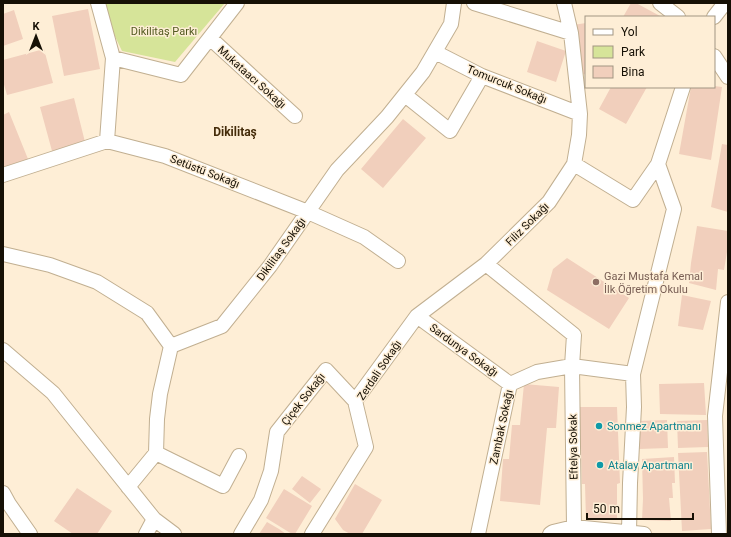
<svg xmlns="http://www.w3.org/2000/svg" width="731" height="537" font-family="Roboto,sans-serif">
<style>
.green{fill:#d6e499}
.building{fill:#f1cfbc}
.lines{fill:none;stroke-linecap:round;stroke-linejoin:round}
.street-casing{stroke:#c1af91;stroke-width:16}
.street{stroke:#fff;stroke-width:14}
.education-dot{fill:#8d6e63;stroke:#feeed6;stroke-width:1.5}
.culture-dot{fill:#0f9aa8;stroke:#feeed6;stroke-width:1.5}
.labels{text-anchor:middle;stroke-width:3;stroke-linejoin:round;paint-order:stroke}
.park-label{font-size:11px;fill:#525a20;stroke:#feeed6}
.street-label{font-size:11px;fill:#161005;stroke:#feeed6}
.education-label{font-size:11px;fill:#785e54;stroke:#feeed6;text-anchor:start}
.culture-label{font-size:11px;fill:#0d838f;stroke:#feeed6;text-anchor:start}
.neighbourhood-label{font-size:12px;font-weight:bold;fill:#442b09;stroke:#feeed6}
</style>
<rect width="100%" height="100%" fill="#feeed6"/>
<path class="green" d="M99 3H225L175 62 122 51Z"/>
<path class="building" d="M631 3H636L660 16 623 17Z
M88 9 100 69 64 76 52 16Z
M14 10 23 39 3 46V14Z
M586 23V74L578 75 573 25Z
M537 41 566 51 556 82 527 72Z
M44 49 53 83 7 95 3 81V60Z
M714 86 722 87 711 160 679 154 691 87H714Z
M611 87H647L626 124 599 109Z
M74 98 85 142 52 151 40 107Z
M9 112 28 159 3 169V115Z
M403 119 426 138 383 188 361 169Z
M722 144 728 145V212L711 207Z
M697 226 728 231V246L724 270 718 269 716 290 689 283 691 263Z
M567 258 629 298 609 329 547 290 553 269Z
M682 295 711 301 703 330 678 326Z
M704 383 706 415 660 414 659 384Z
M524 384 559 387 556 428H547L540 505 500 501 503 459H509L512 425H520Z
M579 407H617L620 483 617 484V520H586L585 484H582L581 446 579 447Z
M667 420 668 448 639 449 637 421Z
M707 420 708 447 678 448 677 421Z
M707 452 711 529 682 531 678 453Z
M674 457 675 483H672L673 498H669L671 521 642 520 643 499 642 459Z
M302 476 321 489 310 503 292 489Z
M355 484 382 500 362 534H350L343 530 335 519Z
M77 488 112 511 97 534H73L54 521Z
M284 489 312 506 295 534H292L266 518Z
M267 522 279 529 286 534H259Z"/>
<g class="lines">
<g class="street-casing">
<path id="street" d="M98 3 113 58 107 141
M474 3 571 33
M660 3 678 17
M714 17 725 3
M210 38 295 116
M435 52 482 76 580 114
M714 56 728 77
M113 58 181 75 237 3
M405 95 450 131 482 76
M574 164 633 200 658 164
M3 175 107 141 165 156 308 212 364 237 398 261
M3 254 50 265 97 282 147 313 171 346
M486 264 574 335 572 366 633 374
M417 316 510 384
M3 350 53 393 154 519 174 534
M156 453 223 486 239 456
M128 487 156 453 157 419 160 394 171 346 222 326 270 266 337 170 387 117 423 72 451 24 454 3
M3 493 9 504 30 534
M629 533 630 483 634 407 633 374 674 209 658 164 683 87
M146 534 154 519
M241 534 261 500 271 471 277 432 326 370 355 401
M312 534 366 447 355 401 417 316 486 264 549 202 574 164 579 135 580 114 571 33 564 3
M478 534 510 384 537 372 572 366 574 527
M550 534 553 532 574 527 644 534
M719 534 715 416 728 302"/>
</g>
<use href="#street" class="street"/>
</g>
<circle class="education-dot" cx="596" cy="282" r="4"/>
<g class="culture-dot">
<circle cx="599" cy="426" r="4"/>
<circle cx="600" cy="465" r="4"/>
</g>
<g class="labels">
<g class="park-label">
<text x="164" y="35">Dikilitaş Parkı</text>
</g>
<g class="street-label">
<text transform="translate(252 77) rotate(42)" y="4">Mukataacı Sokağı</text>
<text transform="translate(507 84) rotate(22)" y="4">Tomurcuk Sokağı</text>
<text transform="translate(205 171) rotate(21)" y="4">Setüstü Sokağı</text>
<text transform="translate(527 224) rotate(-45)" y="4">Filiz Sokağı</text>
<text transform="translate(281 249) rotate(-54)" y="4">Dikilitaş Sokağı</text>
<text transform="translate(464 350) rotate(36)" y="4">Sardunya Sokağı</text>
<text transform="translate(379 370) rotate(-56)" y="4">Zerdali Sokağı</text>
<text transform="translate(303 399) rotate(-52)" y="4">Çiçek Sokağı</text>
<text transform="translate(501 427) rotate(-78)" y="4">Zambak Sokağı</text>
<text transform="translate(573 447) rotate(-91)" y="4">Eftelya Sokak</text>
</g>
<g class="education-label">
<text x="604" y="280">Gazi Mustafa Kemal<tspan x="604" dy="13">İlk Öğretim Okulu</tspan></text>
</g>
<g class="culture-label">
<text x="607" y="430">Sonmez Apartmanı</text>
<text x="608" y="469">Atalay Apartmanı</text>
</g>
<g class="neighbourhood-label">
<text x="235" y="136">Dikilitaş</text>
</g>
</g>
<rect width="731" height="537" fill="none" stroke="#161005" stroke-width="8"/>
<rect x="585" y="16" width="130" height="72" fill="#feeed6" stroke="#a19582"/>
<rect x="593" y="29" width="20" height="6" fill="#ffffff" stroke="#a19582"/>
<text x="621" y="36" font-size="12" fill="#161005">Yol</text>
<rect x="593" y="46" width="20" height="12" fill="#d6e499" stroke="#a19582"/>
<text x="621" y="56" font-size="12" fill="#161005">Park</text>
<rect x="593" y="66" width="20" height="12" fill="#f1cfbc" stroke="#a19582"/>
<text x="621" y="76" font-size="12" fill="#161005">Bina</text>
<g transform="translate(36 36)" stroke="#feeed6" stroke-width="3" paint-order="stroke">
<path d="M0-3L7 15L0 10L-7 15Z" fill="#161005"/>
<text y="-6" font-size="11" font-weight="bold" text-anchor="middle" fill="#161005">K</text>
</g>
<path d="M587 513v6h106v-6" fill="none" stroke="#161005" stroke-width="2"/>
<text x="593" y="513" font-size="12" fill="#161005" stroke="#feeed6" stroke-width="3" paint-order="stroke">50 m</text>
</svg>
